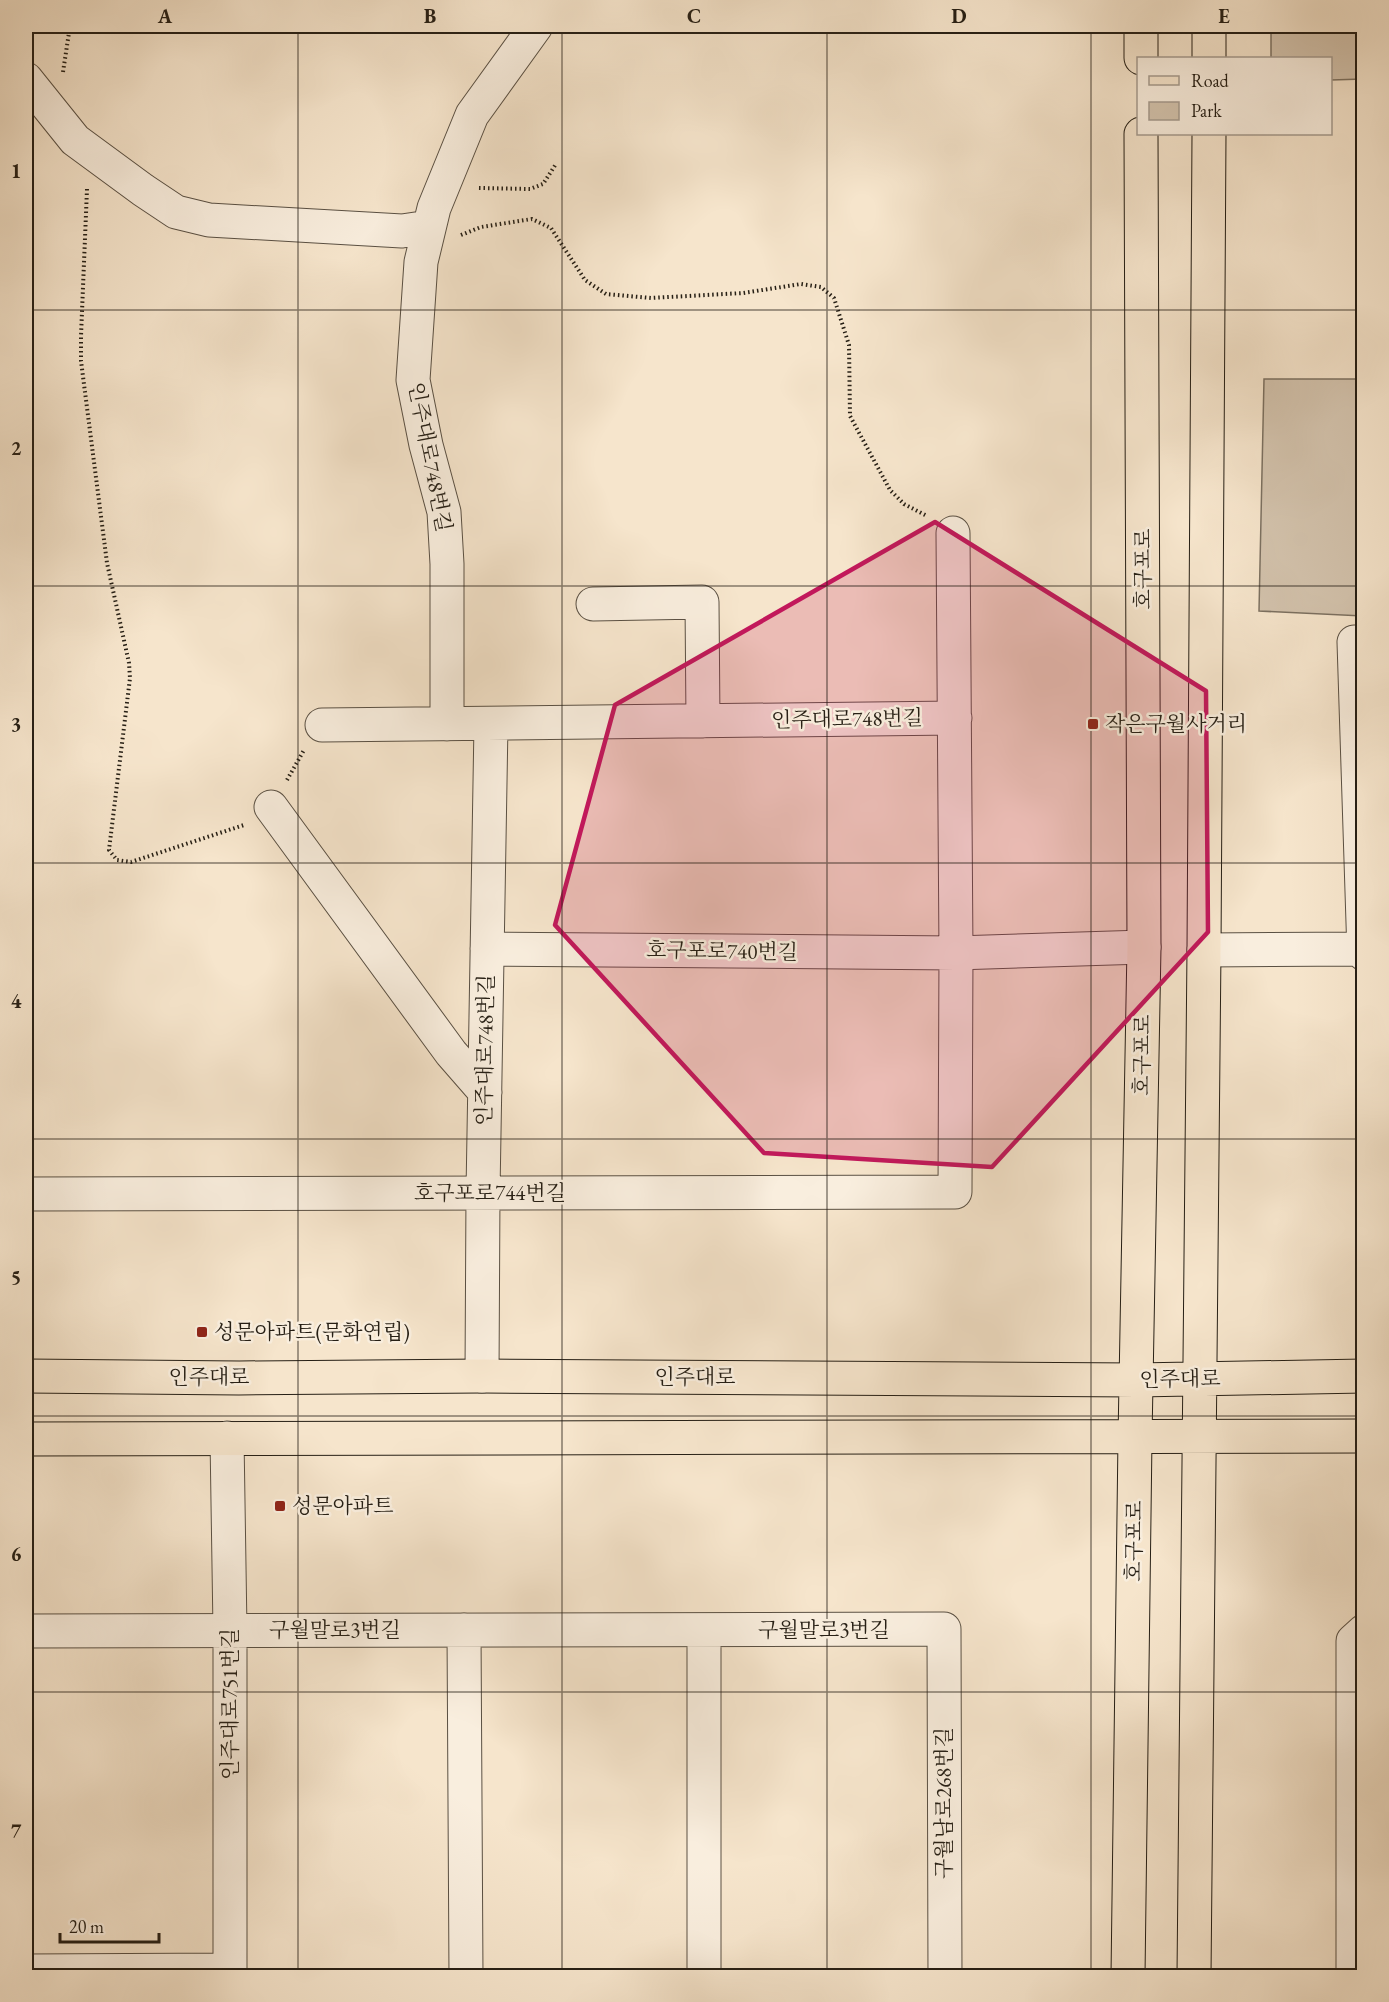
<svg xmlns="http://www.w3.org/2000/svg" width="1389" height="2002" font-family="'EB Garamond','Noto Serif KR',serif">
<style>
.green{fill:#d3c3ad;stroke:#7c7161;stroke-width:1.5}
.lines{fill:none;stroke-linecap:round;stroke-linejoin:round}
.minor-casing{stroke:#5a5043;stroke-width:35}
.major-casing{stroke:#261f15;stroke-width:35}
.path{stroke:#261f15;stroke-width:4;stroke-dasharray:1.5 3;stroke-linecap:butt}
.minor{stroke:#f9eede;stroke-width:33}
.major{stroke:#f6e5cc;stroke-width:33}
.marked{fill:#c2185b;fill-opacity:0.2;stroke:#c2185b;stroke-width:4.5;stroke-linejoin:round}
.grid{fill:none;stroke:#261f15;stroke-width:1.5;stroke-opacity:0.55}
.poi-dot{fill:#8f2418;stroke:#f9eede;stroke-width:2}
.labels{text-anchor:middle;stroke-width:5;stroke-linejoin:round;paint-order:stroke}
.street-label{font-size:21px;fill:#261f15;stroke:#f9eede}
.poi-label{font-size:21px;fill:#261f15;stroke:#f9eede;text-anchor:start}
.neatline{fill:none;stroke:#261f15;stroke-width:2}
.grid-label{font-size:20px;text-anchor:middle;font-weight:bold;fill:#261f15}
</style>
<rect width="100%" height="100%" fill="#f6e5cc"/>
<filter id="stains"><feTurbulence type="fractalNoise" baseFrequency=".00333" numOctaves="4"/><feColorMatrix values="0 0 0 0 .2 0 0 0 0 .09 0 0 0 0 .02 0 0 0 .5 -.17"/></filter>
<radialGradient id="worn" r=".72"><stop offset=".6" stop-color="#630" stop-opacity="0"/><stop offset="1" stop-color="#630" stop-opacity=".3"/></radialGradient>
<path class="green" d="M1271 26H1363V79L1331 80 1330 58H1271Z
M1264 379H1363V616L1259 611Z"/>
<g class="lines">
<g class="minor-casing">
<path id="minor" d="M26 79 75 140 143 190 176 212 209 220 402 231 429 227
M593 604 702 602 703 721
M1364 643 1354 642 1364 954
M447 724V564L444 512 426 445 413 380 421 262 434 208 472 115 536 26
M322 725 955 718
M271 807 451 1053 485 1092
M487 949 956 953 1144 947
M1204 950 1364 949
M26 1194 955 1192 956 953 953 533
M482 1376 483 1192 491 724
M227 1438 230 1630V1976
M464 1630 466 1976
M26 1631 944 1629 945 1976
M26 1971 230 1970
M704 1976V1630
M1353 1976V1641L1364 1631"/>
</g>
<g class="major-casing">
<path id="major" d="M1141 26V58
M1209 58V26
M26 1376 239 1378 482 1376 1137 1380 1364 1376
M26 1439 1364 1436
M1128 1976 1135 1438 1144 947 1141 134
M1194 1976 1204 950 1209 134"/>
</g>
<path class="path" d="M63 72 70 26
M479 188 530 189 543 184 556 164
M87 189 81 336V361L107 563 129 663 130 678 109 850 117 860 131 862 244 825
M461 235 481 227 532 219 551 228 585 280 606 294 651 298 743 293 801 284 821 287 834 298 849 345 850 416 890 490 904 504 927 516
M287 780 304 750"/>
<use href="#minor" class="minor"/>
<use href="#major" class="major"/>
</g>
<path class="marked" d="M935 522 1206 691 1208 932 992 1167 764 1153 555 925 615 705Z"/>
<path class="grid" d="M298 26V1976M562 26V1976M827 26V1976M1091 26V1976M26 310H1364M26 586H1364M26 863H1364M26 1139H1364M26 1416H1364M26 1692H1364"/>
<g class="poi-dot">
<rect x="1087" y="718" width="12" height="12" rx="3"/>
<rect x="196" y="1326" width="12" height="12" rx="3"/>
<rect x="274" y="1500" width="12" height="12" rx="3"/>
</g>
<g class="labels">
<g class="street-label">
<text transform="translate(430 457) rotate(79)" y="7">인주대로748번길</text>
<text transform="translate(1143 569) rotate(-90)" y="7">호구포로</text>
<text transform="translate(847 719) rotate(-1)" y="7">인주대로748번길</text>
<text transform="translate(722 951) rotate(1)" y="7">호구포로740번길</text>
<text transform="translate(485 1050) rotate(-89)" y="7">인주대로748번길</text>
<text transform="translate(1142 1055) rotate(-89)" y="7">호구포로</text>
<text x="490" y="1200">호구포로744번길</text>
<text x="209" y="1384">인주대로</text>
<text x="695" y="1384">인주대로</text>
<text transform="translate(1180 1379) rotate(-1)" y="7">인주대로</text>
<text transform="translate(1134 1541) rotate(-89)" y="7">호구포로</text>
<text x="335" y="1637">구월말로3번길</text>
<text x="824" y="1637">구월말로3번길</text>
<text transform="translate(230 1704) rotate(-90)" y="7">인주대로751번길</text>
<text transform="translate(944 1803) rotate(-90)" y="7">구월남로268번길</text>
</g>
<g class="poi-label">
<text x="1105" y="731">작은구월사거리</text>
<text x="214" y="1339">성문아파트(문화연립)</text>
<text x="292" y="1513">성문아파트</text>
</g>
</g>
<rect width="1389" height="2002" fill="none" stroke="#f6e5cc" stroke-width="66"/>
<rect x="1137" y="57" width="195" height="78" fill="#f9eede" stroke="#a59b8e" stroke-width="1.5"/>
<rect x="1149" y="76" width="30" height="9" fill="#f6e5cc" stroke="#a59b8e" stroke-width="1.5"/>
<text x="1191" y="87" font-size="18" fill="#261f15">Road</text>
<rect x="1149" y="102" width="30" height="18" fill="#d3c3ad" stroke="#a59b8e" stroke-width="1.5"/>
<text x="1191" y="117" font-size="18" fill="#261f15">Park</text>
<path d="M60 1933v9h99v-9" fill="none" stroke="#261f15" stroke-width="3"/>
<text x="69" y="1933" font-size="18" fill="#261f15" stroke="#f9eede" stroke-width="4.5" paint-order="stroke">20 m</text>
<rect x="33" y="33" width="1323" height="1936" class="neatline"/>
<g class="grid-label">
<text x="165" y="23">A</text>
<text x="430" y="23">B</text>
<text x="694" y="23">C</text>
<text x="959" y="23">D</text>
<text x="1224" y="23">E</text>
<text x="16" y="178">1</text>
<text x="16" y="455">2</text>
<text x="16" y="731">3</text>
<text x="16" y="1008">4</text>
<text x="16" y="1284">5</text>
<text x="16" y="1561">6</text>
<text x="16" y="1838">7</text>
</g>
<rect width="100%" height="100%" filter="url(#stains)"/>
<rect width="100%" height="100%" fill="url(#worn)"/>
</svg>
